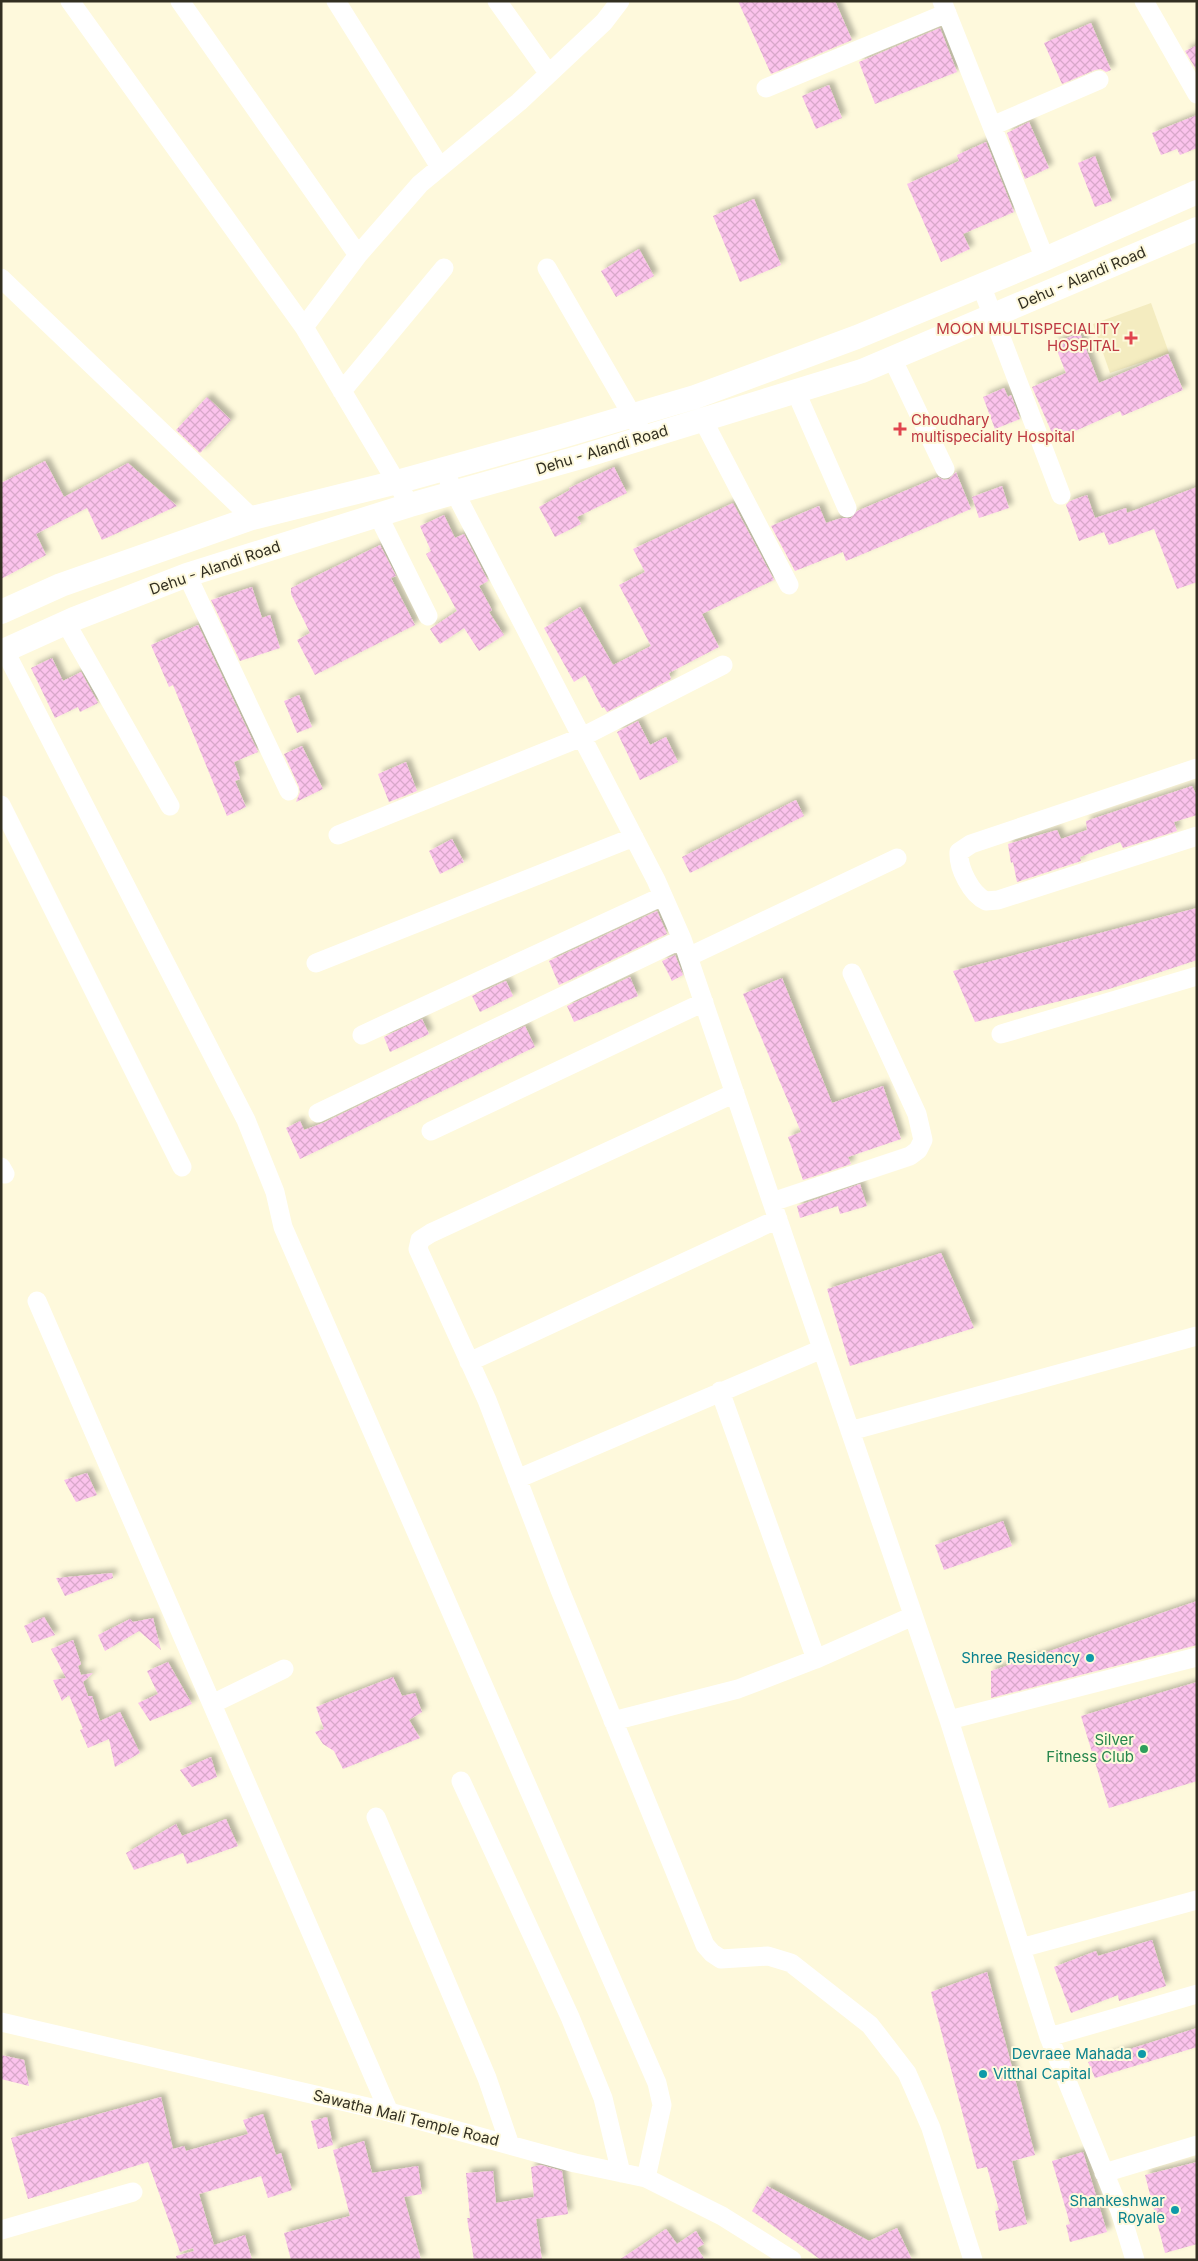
<svg xmlns="http://www.w3.org/2000/svg" width="1198" height="2261" font-family="Inter,sans-serif">
<style>
.built{fill:#f4ecc0}
.building{fill:url(#building-cross-hatch);filter:url(#shadow)}
.lines{fill:none;stroke-linecap:round;stroke-linejoin:round}
.minor{stroke:#fff;stroke-width:19}
.major{stroke:#fff;stroke-width:24}
.health-dot{fill:#e0444e;stroke:#fef9dc;stroke-width:2}
.culture-dot{fill:#0f9aa8;stroke:#fef9dc;stroke-width:2}
.leisure-dot{fill:#2e9e5b;stroke:#fef9dc;stroke-width:2}
.labels{text-anchor:middle;stroke-width:4;stroke-linejoin:round;paint-order:stroke}
.street-label{font-size:15px;fill:#322f21;stroke:#fef9dc}
.health-label{font-size:15px;fill:#be3a42;stroke:#fef9dc;text-anchor:end}
.culture-label{font-size:15px;fill:#0d838f;stroke:#fef9dc;text-anchor:end}
.leisure-label{font-size:15px;fill:#27864d;stroke:#fef9dc;text-anchor:end}
</style>
<defs>
<pattern id="building-cross-hatch" width="8" height="8" patternUnits="userSpaceOnUse" patternTransform="scale(1.25)"><rect width="8" height="8" fill="#fbc3ec"/><path d="M0 0l8 8M0 8l8-8" fill="none" stroke="#d8a8ca"/></pattern>
<filter id="shadow"><feDropShadow dx="4.5" dy="-4.5" stdDeviation="2.5" flood-color="#0004"/></filter>
</defs>
<rect width="100%" height="100%" fill="#fef9dc"/>
<path class="built" d="M1151 303 1169 353 1110 373 1093 324Z"/>
<path class="building" d="M738 1H835L852 40 771 74Z
M1091 23 1111 70 1106 72 1101 69 1095 70 1062 84 1044 43Z
M940 28 957 72 875 104 859 62Z
M1197 45V71L1185 51Z
M829 85 842 118 816 129 802 96Z
M1197 115V148L1180 155 1177 149 1161 155 1152 133Z
M1029 122 1049 168 1025 179 1007 133Z
M986 142 1014 212 963 234 970 249 941 262 907 184 959 161 957 155Z
M1095 156 1112 201 1095 207 1078 163Z
M754 199 781 265 740 282 713 216Z
M639 249 654 276 616 297 601 271Z
M1080 333 1099 383 1168 354 1183 390 1122 416 1120 411 1055 440 1032 387 1066 373 1054 343Z
M1004 388 1008 397 1011 395 1020 419 995 429 983 397Z
M207 397 231 420 200 453 176 430Z
M45 461 64 497 128 463 177 506 102 540 87 508 36 534 46 555 1 579V483Z
M614 467 627 493 577 517 581 524 555 537 539 507 570 490 569 488Z
M956 472 971 509 846 561 843 552 795 571 771 526 819 506 826 523 841 518H851L857 511 938 477 944 480 949 479Z
M1002 486 1009 508 979 518 972 497Z
M1197 487V582L1177 589 1154 529 1109 545 1104 532 1079 541 1066 505 1070 501 1087 495 1095 518 1126 508 1127 513Z
M733 503 774 580 702 614 719 647 669 673 671 679 607 712 604 707 602 708 585 675 574 682 544 628 580 607 613 665 651 646 619 585 645 572 633 549Z
M444 515 455 538 464 534 488 581 479 586 492 610 489 612 504 635 479 651 464 628 440 644 430 629 457 611 426 554 431 551 420 526Z
M380 545 396 576 391 578 415 625 315 675 297 640 310 633 291 594V588Z
M252 587 262 618 270 615 280 648 240 661 211 600Z
M198 625 258 752 234 762 240 779 235 781 246 807 227 816 173 685 169 687 151 645Z
M52 658 63 681 81 672 98 703 80 712 78 707 55 718 31 668Z
M299 695 312 727 297 733 284 701Z
M638 721 650 745 666 737 678 762 640 780 617 732Z
M302 746 323 789 296 802 300 792 299 787 284 754Z
M406 762 417 791 389 802 378 774Z
M1192 786 1197 796V815L1174 822 1177 831 1123 848 1120 842 1080 857 1081 861 1017 882 1013 862 1011 863 1008 844 1057 830 1061 839 1087 830 1086 821Z
M796 800 804 816 690 873 682 857Z
M452 839 464 862 440 874 429 851Z
M1197 908V960L1109 989 975 1022 953 971Z
M657 911 667 934 559 985 549 961Z
M675 955 683 975 672 981 662 961Z
M630 977 638 996 574 1022 567 1006Z
M782 978 832 1103 883 1086 901 1139 848 1157 851 1164 803 1180 788 1137 801 1132 743 994Z
M506 981 513 996 480 1012 472 996Z
M422 1019 429 1034 390 1052 384 1037Z
M525 1026 535 1047 300 1159 286 1128 300 1121 304 1130 323 1123Z
M860 1184 867 1206 840 1214 838 1206 800 1218 797 1206Z
M941 1253 974 1328 850 1366 827 1289Z
M87 1473 97 1495 76 1502 64 1480Z
M1003 1521 1012 1546 944 1570 935 1545Z
M112 1573 113 1578 65 1596 56 1578Z
M1197 1601V1645L991 1698V1671Z
M44 1617 55 1635 32 1643 24 1626Z
M153 1618 161 1650 139 1631 105 1651 98 1635 130 1619 133 1622Z
M73 1640 81 1664 78 1666 81 1675 93 1673 83 1682 88 1696H92L100 1721 120 1712 140 1753 115 1767 109 1739 88 1748 80 1730 83 1729 69 1695 62 1701 53 1680 66 1678 51 1649Z
M168 1662 192 1704 150 1721 138 1703 158 1694 147 1671Z
M393 1677 402 1696 415 1693 422 1712 409 1720 420 1738 343 1769 334 1751 323 1744 315 1732 324 1729 316 1707Z
M1197 1682V1781L1109 1808 1081 1716Z
M211 1757 217 1777 192 1787 180 1770Z
M226 1819 238 1846 187 1864 183 1853 134 1870 126 1853 176 1824 182 1836Z
M1152 1940 1166 1986 1119 2001 1118 1995 1071 2013 1054 1967 1096 1951 1098 1956Z
M987 1972 1035 2155 1012 2161 1027 2224 999 2231 995 2211 999 2210 987 2167 977 2169 931 1992Z
M1197 2028V2047L1095 2078 1088 2062Z
M1 2055 24 2060 29 2086 1 2079Z
M161 2097 173 2149 184 2146 186 2151 248 2134 243 2120 263 2114 276 2155 281 2153 292 2190 268 2198 261 2176 199 2194 214 2245 245 2235 252 2260H177L176 2256 194 2251 193 2248 180 2252 148 2162 28 2199 11 2138Z
M327 2117 333 2145 318 2149 311 2121Z
M364 2141 372 2173 418 2166 422 2194 404 2197 421 2260H291L284 2233 350 2216 333 2150Z
M1083 2152 1107 2232 1070 2242 1066 2225 1070 2224 1052 2161Z
M1197 2162V2244L1165 2253 1145 2175Z
M541 2165 562 2171 568 2214 536 2219 542 2260H474L467 2218H470L466 2173 493 2171 496 2203 534 2197 531 2167Z
M767 2186 869 2241 897 2228 912 2260H821L752 2211Z
M666 2229 677 2244 696 2231 704 2244 697 2248 705 2260H619Z"/>
<g class="lines">
<path class="minor" d="M70 1 304 327 410 505
M180 1 358 255
M336 1 440 167
M497 1 549 74
M942 1 1045 259
M1144 1 1197 94
M766 88 947 13
M992 126 1099 80
M547 268 639 427
M1 278 252 518
M981 285 1061 495
M304 327 358 255 420 184 519 102 604 22 620 1
M892 358 945 469
M342 391 444 268
M796 392 847 508
M703 420 789 585
M449 481 656 880 682 939 949 1720 1049 2037 1120 2211 1135 2260
M378 515 428 616
M187 575 289 791
M66 623 170 806
M5 651 246 1120 275 1192 283 1227 657 2083 662 2105 646 2178
M1197 768 971 844 959 852C958 868 971 894 986 901L998 900 1197 836
M1 805 182 1167
M338 835 582 737 723 665
M688 957 897 858
M316 963 634 837
M1001 1034 1197 976
M362 1035 663 896
M735 1093 431 1233 420 1240 418 1249 487 1400 560 1590 705 1945 712 1953 721 1959 768 1956 791 1963 870 2025 907 2073 931 2128 973 2260
M318 1113 682 939
M431 1131 704 1002
M1 1167 5 1174
M772 1202 910 1156 918 1150 923 1140 917 1114 852 973
M37 1301 389 2112
M469 1362 778 1219
M720 1391 816 1659
M850 1431 1197 1336
M517 1479 822 1349
M212 1704 284 1669
M949 1720 1197 1657
M613 1721 738 1689 816 1659 913 1616
M461 1781 570 2017 603 2098 621 2173
M376 1817 487 2078 510 2145
M1021 1948 1197 1900
M1 2022 389 2112 575 2163 646 2178 722 2216 792 2260
M1049 2037 1197 1994
M1104 2173 1197 2145
M1 2230 133 2192"/>
<path class="major" d="M1 612 61 585 252 518 397 482 559 437 695 397 857 337 1045 259 1197 192
M1 652 74 619 187 575 410 505 581 457 862 371 1197 229"/>
</g>
<g class="health-dot">
<path d="M1128.5 330.5h5v5h5v5h-5v5h-5v-5h-5v-5h5z"/>
<path d="M897.5 421.5h5v5h5v5h-5v5h-5v-5h-5v-5h5z"/>
</g>
<g class="culture-dot">
<circle cx="1090" cy="1658" r="5"/>
<circle cx="1142" cy="2054" r="5"/>
<circle cx="983" cy="2074" r="5"/>
<circle cx="1175" cy="2210" r="5"/>
</g>
<circle class="leisure-dot" cx="1144" cy="1749" r="5"/>
<g class="labels">
<g class="street-label">
<text transform="translate(1082 278) rotate(-23)" y="5">Dehu - Alandi Road</text>
<text transform="translate(602 450) rotate(-17)" y="5">Dehu - Alandi Road</text>
<text transform="translate(215 568) rotate(-19)" y="5">Dehu - Alandi Road</text>
<text transform="translate(406 2118) rotate(14)" y="5">Sawatha Mali Temple Road</text>
</g>
<g class="health-label">
<text x="1120" y="334">MOON MULTISPECIALITY<tspan x="1120" dy="17">HOSPITAL</tspan></text>
<text x="911" y="425" text-anchor="start">Choudhary<tspan x="911" dy="17">multispeciality Hospital</tspan></text>
</g>
<g class="culture-label">
<text x="1080" y="1663">Shree Residency</text>
<text x="1132" y="2059">Devraee Mahada</text>
<text x="993" y="2079" text-anchor="start">Vitthal Capital</text>
<text x="1165" y="2206">Shankeshwar<tspan x="1165" dy="17">Royale</tspan></text>
</g>
<g class="leisure-label">
<text x="1134" y="1745">Silver<tspan x="1134" dy="17">Fitness Club</tspan></text>
</g>
</g>
<rect width="1198" height="2261" fill="none" stroke="#322f21" stroke-width="5"/>
</svg>
